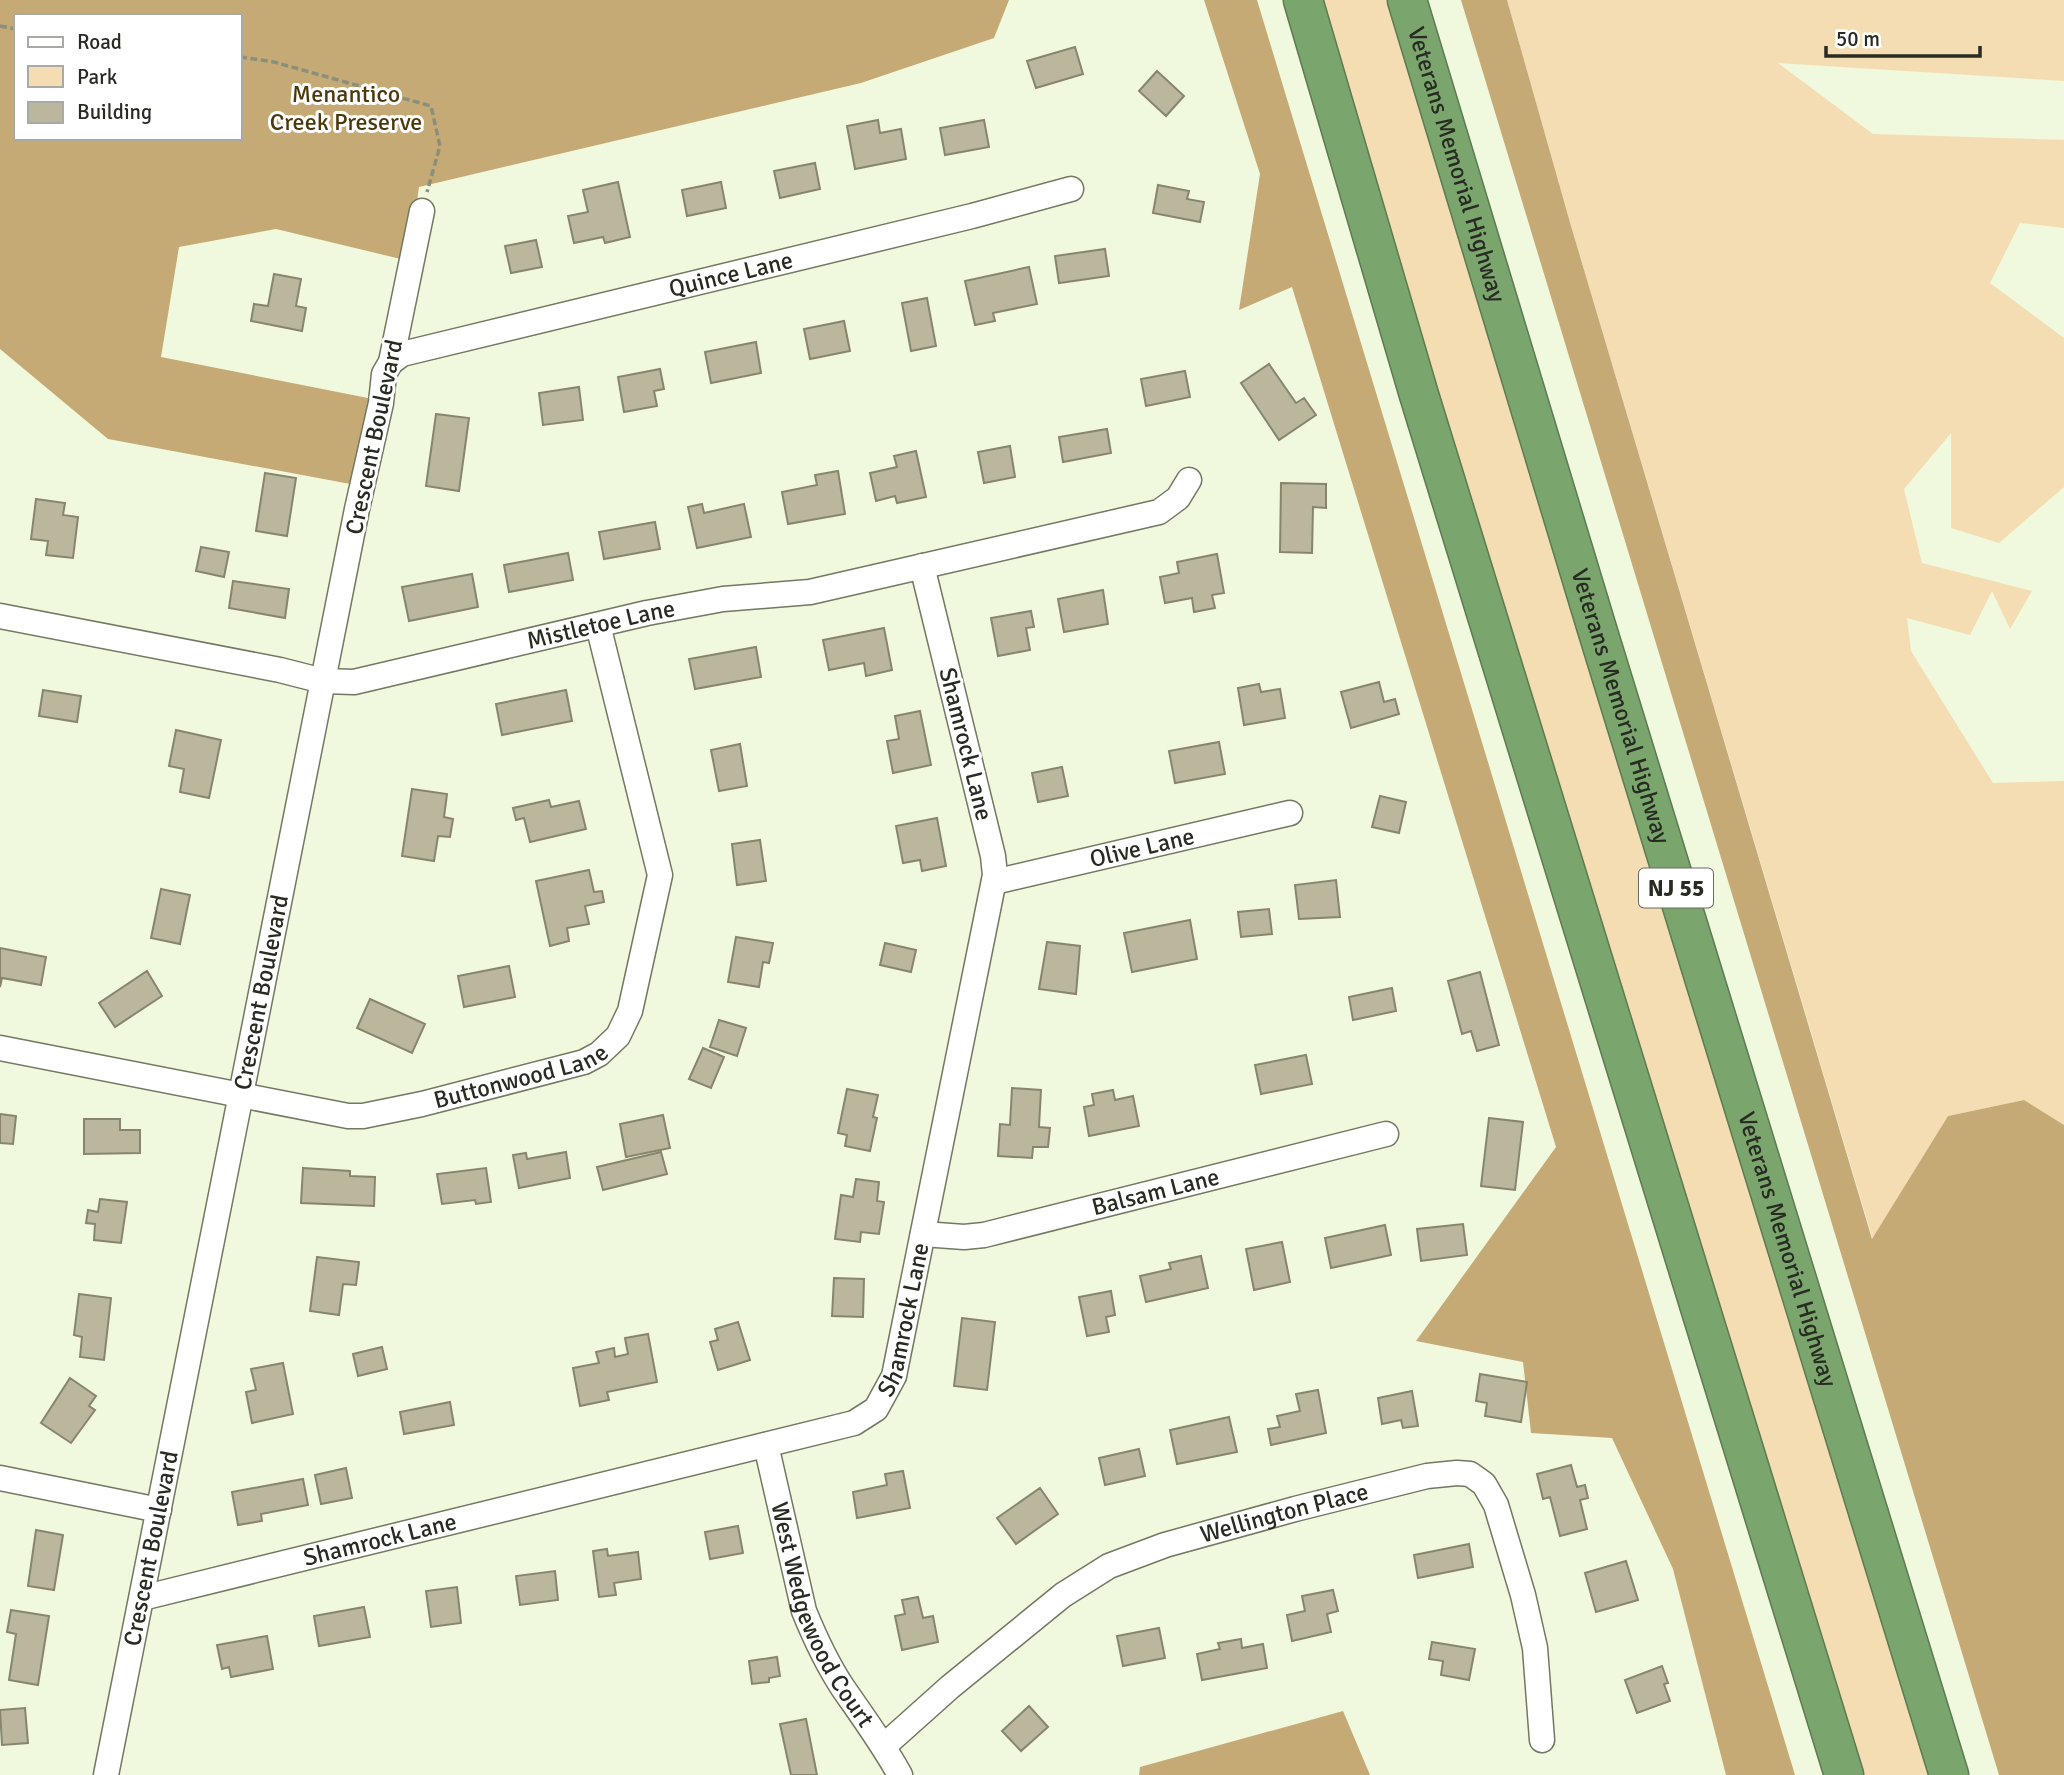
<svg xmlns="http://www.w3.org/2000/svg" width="2064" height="1775" font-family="Signika,sans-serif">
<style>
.green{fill:#f4ddb3}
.forest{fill:#c6aa76;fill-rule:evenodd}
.building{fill:#bab79d;stroke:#88856d;stroke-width:2}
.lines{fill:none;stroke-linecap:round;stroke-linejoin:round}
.street-casing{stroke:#727861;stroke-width:27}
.highway-casing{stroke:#5d7a52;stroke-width:41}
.path{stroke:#8a8f7d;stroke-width:3.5;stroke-dasharray:7 3.5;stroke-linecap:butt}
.street{stroke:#fff;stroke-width:24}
.highway{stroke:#7aa56d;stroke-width:38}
.labels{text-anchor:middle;stroke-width:6;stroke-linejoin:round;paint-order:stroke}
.shield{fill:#fff;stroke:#686b64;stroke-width:2}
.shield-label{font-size:23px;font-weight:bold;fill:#282b21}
.park-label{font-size:24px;fill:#4c380d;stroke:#fff}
.street-label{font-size:24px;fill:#282b21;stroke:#fff}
</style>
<rect width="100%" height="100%" fill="#f0f8dd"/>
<path class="green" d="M1316 0H1393L1935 1775H1857Z
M1507 0H2064V81L1778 63 1873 134 2064 140V228L2020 223 1990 283 2064 338V487L1999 543 1951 528V433L1904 489 1922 563 2032 591 2010 629 1992 591 1970 635 1907 618 1911 651 1993 783 2064 781V1125L2024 1100 1948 1116 1873 1240 1571 226Z"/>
<path class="forest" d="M0 0H1009L994 38 861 83 419 187 409 261 276 229 179 247 161 357 378 400 361 486 108 439 0 349ZM16 16H240V138H16Z
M1204 0H1257L1795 1775H1726L1673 1569 1612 1438 1531 1433 1523 1362 1416 1341 1556 1147 1292 287 1239 310 1260 174Z
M1461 0H1507L1571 226 1872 1239 1948 1116 2024 1100 2064 1125V1775H1999Z
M1343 1711 1370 1775H1139L1140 1767Z"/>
<path class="building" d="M1075 47 1083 74 1036 88 1027 61Z
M1157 71 1184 96 1166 116 1139 91Z
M878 120 880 133 901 129 906 159 855 169 847 126Z
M984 120 989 147 945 155 940 128Z
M815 163 820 189 780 198 774 171Z
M618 182 630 237 605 243 603 237 574 243 568 216 588 212 583 190Z
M721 182 726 208 687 216 682 190Z
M1158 185 1189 191 1187 199 1204 202 1200 222 1153 213Z
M536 240 542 267 511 273 505 246Z
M1105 249 1109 276 1059 283 1055 256Z
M1029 267 1037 304 993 313 995 321 975 325 965 281Z
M274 274 301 279 296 306 306 308 302 331 251 321 254 304 268 306Z
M927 298 936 346 911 351 902 303Z
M844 321 850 351 810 359 804 329Z
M756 342 761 373 711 383 705 352Z
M1269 364 1296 403 1304 398 1316 415 1279 440 1241 383Z
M660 369 664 389 654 391 657 406 624 412 618 377Z
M1185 371 1190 397 1146 406 1141 379Z
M579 387 583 420 543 425 539 393Z
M436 414 469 418 459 491 426 486Z
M1107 429 1111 453 1063 462 1059 437Z
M1010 446 1015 477 984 483 978 452Z
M916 451 926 497 897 503 895 496 876 501 870 473 897 467 894 456Z
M838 471 845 514 788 524 782 492 817 485 815 475Z
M265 473 296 478 287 536 256 531Z
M1281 483 1326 484V508L1313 507 1312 553 1280 552Z
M36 499 65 503 63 515 78 517 73 558 46 555 48 541 31 539Z
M702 504 704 513 744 504 751 537 697 548 688 507Z
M655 522 660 549 604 559 599 532Z
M201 547 229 552 224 577 196 571Z
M568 553 573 580 509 592 504 565Z
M1217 554 1224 593 1212 595 1215 608 1194 612 1192 598 1165 603 1160 577 1179 573 1177 562Z
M472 574 478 607 409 621 402 587Z
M233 581 289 589 285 618 229 608Z
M1103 590 1108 624 1064 632 1058 599Z
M1031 611 1034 627 1026 628 1030 650 998 656 991 618Z
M884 628 892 670 866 676 864 663 829 670 823 640Z
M756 647 761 677 695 689 689 659Z
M1379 682 1384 702 1395 699 1399 714 1351 728 1341 692Z
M1259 684 1261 692 1280 689 1285 718 1244 725 1238 688Z
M43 690 81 696 77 722 39 716Z
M566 690 572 721 502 735 496 704Z
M920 711 931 765 893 773 887 741 899 739 895 716Z
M176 730 221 740 209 798 180 792 184 769 169 766Z
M1219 742 1225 774 1175 783 1169 751Z
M740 744 747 786 719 791 711 750Z
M1062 767 1068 796 1038 802 1032 773Z
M412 789 447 794 444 817 453 819 450 837 438 836 434 861 402 856Z
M1380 796 1406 802 1399 833 1372 827Z
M549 800 551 807 579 801 586 829 530 842 524 818 516 820 513 808Z
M937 818 946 866 922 871 920 860 903 863 896 826Z
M760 840 766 881 737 885 732 844Z
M589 870 594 892 602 891 604 902 585 906 589 924 567 928 569 941 550 946 536 881Z
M1336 880 1340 917 1299 919 1295 885Z
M161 889 190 895 180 944 151 938Z
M1269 909 1272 934 1241 937 1238 912Z
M1190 920 1197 959 1132 972 1124 933Z
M736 937 773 943 769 963 763 962 759 987 728 982Z
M1047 942 1080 946 1076 994 1039 989Z
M885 943 916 950 911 972 880 965Z
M0 948 46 957 41 985 2 978 0 987Z
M509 966 515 997 464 1007 458 976Z
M147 971 162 996 115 1027 99 1003Z
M1480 972 1499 1045 1477 1051 1471 1031 1462 1034 1448 981Z
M1392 988 1396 1011 1353 1020 1349 997Z
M370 999 425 1024 412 1053 357 1028Z
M719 1020 746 1028 737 1056 710 1047Z
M703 1048 724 1057 711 1088 689 1079Z
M1306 1055 1312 1084 1261 1094 1255 1065Z
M1012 1088 1041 1090 1039 1127 1050 1128 1048 1147H1033L1032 1158 998 1156 1000 1124 1010 1125Z
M847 1089 878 1095 873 1117 877 1118 870 1151 845 1146 847 1135 838 1133Z
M1113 1090 1115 1100 1133 1096 1139 1126 1089 1136 1084 1107 1094 1105 1092 1094Z
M0 1114 16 1116 13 1144 0 1143Z
M663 1115 670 1148 626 1157 620 1124Z
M1489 1118 1523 1122 1515 1190 1481 1186Z
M84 1119H120V1130H140V1153L84 1154Z
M566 1152 570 1178 519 1188 513 1155 526 1153 527 1159Z
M661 1152 667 1174 603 1190 597 1167Z
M303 1168 350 1171V1176L375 1177 374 1206 301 1203Z
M486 1168 491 1202 476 1204 475 1200 442 1204 437 1174Z
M856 1179 879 1182 877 1201 884 1202 879 1234 861 1232 860 1242 835 1239 841 1195 853 1197Z
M100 1199 127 1202 121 1243 94 1240 95 1224 86 1223 88 1210 98 1212Z
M1463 1224 1467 1255 1421 1261 1417 1229Z
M1385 1225 1391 1255 1331 1268 1325 1238Z
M1282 1242 1290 1282 1254 1290 1246 1249Z
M1201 1256 1208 1288 1146 1302 1140 1276 1171 1269 1169 1263Z
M317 1257 359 1262 356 1285 343 1284 339 1315 310 1311Z
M834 1278 864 1279 863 1317 832 1316Z
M1111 1291 1115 1315 1106 1317 1109 1332 1087 1336 1079 1297Z
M79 1294 111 1298 104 1360 80 1357 82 1337 74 1335Z
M962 1318 995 1322 987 1390 954 1386Z
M738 1322 750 1360 718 1370 710 1342 718 1340 715 1329Z
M648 1334 657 1382 607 1392 609 1400 580 1406 573 1368 599 1363 596 1352 614 1348 615 1357 628 1354 625 1338Z
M382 1347 387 1369 358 1376 353 1354Z
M283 1363 293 1414 252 1423 246 1392 256 1390 251 1369Z
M1480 1374 1527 1382 1521 1422 1485 1416 1487 1403 1476 1401Z
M70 1378 96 1396 89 1406 95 1410 71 1443 41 1423Z
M1318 1390 1326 1433 1271 1445 1268 1429 1280 1427 1277 1416 1300 1411 1296 1394Z
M1412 1391 1418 1426 1403 1428 1401 1420 1382 1424 1378 1398Z
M450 1402 454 1425 404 1434 400 1412Z
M1229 1417 1237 1452 1177 1464 1170 1430Z
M1139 1449 1145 1476 1105 1485 1099 1458Z
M1571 1465 1577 1487 1585 1485 1588 1498 1580 1500 1587 1529 1560 1536 1550 1497 1543 1499 1537 1474Z
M346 1468 352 1498 321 1504 315 1475Z
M903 1471 910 1508 857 1518 853 1492 887 1485 885 1474Z
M303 1479 308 1505 261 1514 262 1521 238 1525 232 1492Z
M1040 1488 1058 1514 1016 1544 997 1518Z
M738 1526 743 1553 710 1559 705 1532Z
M36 1530 63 1535 54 1590 28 1586Z
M1469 1544 1473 1567 1418 1578 1414 1555Z
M607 1549 608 1556 638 1552 641 1579 614 1583 616 1595 599 1597 593 1551Z
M1626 1561 1638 1600 1596 1612 1585 1573Z
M555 1571 558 1600 520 1605 516 1576Z
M457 1587 461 1623 431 1627 426 1591Z
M1333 1590 1338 1611 1327 1614 1331 1632 1292 1641 1287 1615 1305 1611 1302 1596Z
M918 1597 923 1618 933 1616 938 1642 902 1650 895 1616 905 1614 902 1600Z
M364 1607 370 1637 319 1646 314 1616Z
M11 1610 49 1616 38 1685 9 1680 16 1634 7 1632Z
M1159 1628 1165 1658 1123 1666 1117 1636Z
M267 1636 273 1669 231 1677 229 1667 222 1669 217 1645Z
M1241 1639 1242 1648 1263 1644 1267 1668 1202 1680 1197 1654 1220 1649 1218 1643Z
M1432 1642 1475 1649 1469 1680 1441 1675 1443 1661 1429 1659Z
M777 1657 780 1676 769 1678V1682L752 1684 749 1661Z
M1662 1666 1668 1683 1664 1684 1670 1701 1637 1713 1625 1680Z
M1029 1706 1048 1727 1021 1751 1002 1731Z
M25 1708 28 1743 2 1745 0 1710Z
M806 1719 817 1775H791L780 1724Z"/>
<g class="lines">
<g class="street-casing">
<g id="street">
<path id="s1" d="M391 362 402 354 972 216 1071 189"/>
<path id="s2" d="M0 616 280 670 323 681 354 682 647 613 723 599 810 592 1159 512 1178 498 1189 480"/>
<path id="s3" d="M994 882 1290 813"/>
<path id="s4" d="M0 1048 348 1116H363L422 1104 584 1062 599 1054 618 1036 630 1011 660 875 598 625"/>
<path id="s5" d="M923 1234 964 1237 984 1235 1386 1134"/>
<path id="s6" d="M766 1445 804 1611C815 1638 827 1664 843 1688 863 1717 883 1744 900 1775"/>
<path d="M0 1478 159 1510"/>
<path id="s7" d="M142 1598 854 1423 876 1409 894 1376 995 875 993 856 922 566"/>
<path id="s8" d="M884 1746 950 1687 1063 1595 1109 1566 1165 1545 1295 1509 1427 1476 1457 1473 1470 1474 1484 1484 1496 1505 1523 1595 1535 1648 1542 1740"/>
<path id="s9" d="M106 1775 357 509 381 403 384 374 391 362 422 211"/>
</g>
</g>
<g class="highway-casing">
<g id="highway">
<path d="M1303 0 1419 395 1844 1775"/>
<path id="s10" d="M1407 0 1597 629 1949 1775"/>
</g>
</g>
<path class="path" d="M0 26 16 29
M240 57 274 62 431 106 440 146 427 192"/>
<use href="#street" class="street"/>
<use href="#highway" class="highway"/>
</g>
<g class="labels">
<rect class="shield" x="1639" y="868.5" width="74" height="39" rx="5"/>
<g class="shield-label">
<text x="1676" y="896">NJ 55</text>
</g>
<g class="park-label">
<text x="346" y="102">Menantico<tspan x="346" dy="28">Creek Preserve</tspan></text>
</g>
<g class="street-label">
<text dy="8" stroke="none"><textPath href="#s10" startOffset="172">Veterans Memorial Highway</textPath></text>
<text dy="8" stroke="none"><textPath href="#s1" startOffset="352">Quince Lane</textPath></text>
<text transform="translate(374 437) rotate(-78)" y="8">Crescent Boulevard</text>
<text dy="8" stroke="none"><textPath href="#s2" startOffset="614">Mistletoe Lane</textPath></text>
<text dy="8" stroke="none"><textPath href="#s10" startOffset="738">Veterans Memorial Highway</textPath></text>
<text transform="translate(966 744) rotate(76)" y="8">Shamrock Lane</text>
<text dy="8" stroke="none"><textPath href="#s3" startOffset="152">Olive Lane</textPath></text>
<text dy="8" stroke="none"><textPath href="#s9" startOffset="798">Crescent Boulevard</textPath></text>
<text dy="8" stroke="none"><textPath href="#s4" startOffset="532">Buttonwood Lane</textPath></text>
<text dy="8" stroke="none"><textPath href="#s5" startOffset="238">Balsam Lane</textPath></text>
<text dy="8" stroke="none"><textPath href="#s10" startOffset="1306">Veterans Memorial Highway</textPath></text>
<text dy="8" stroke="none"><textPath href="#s7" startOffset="854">Shamrock Lane</textPath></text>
<text dy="8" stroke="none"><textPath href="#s8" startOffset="472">Wellington Place</textPath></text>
<text dy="8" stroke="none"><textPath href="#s7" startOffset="245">Shamrock Lane</textPath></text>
<text dy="8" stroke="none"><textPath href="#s9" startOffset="231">Crescent Boulevard</textPath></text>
<text dy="8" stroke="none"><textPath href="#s6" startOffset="180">West Wedgewood Court</textPath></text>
</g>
</g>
<rect x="14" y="14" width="228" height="126" fill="#ffffff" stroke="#a9aaa6" stroke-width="2"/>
<rect x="28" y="37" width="35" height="10" fill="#ffffff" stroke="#a9aaa6" stroke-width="2"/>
<text x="77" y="49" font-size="21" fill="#282b21">Road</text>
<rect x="28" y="66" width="35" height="21" fill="#f4ddb3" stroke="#a9aaa6" stroke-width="2"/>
<text x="77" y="84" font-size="21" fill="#282b21">Park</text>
<rect x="28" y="102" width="35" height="21" fill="#bab79d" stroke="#a9aaa6" stroke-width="2"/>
<text x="77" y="119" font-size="21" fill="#282b21">Building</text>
<path d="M1826 46v10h154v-10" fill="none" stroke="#282b21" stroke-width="3.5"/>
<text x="1836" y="46" font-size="21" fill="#282b21" stroke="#ffffff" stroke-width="5" paint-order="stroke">50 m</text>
</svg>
